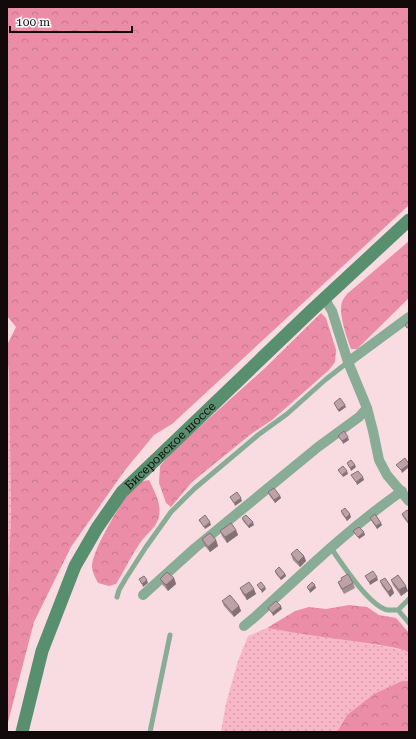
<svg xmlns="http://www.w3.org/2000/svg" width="416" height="739" font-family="'Roboto Serif',serif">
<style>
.grass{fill:url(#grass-dots)}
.forest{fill:url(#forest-crowns)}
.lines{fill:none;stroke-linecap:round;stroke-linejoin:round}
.service{stroke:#88ac95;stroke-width:5}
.minor{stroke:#88ac95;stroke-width:10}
.secondary{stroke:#58906f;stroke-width:13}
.wall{fill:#a38b90}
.shaded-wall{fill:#847176}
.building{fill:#bda2a8;stroke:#847176}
.labels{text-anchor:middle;stroke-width:3.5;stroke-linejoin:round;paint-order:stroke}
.street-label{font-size:12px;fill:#12090b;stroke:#fff}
</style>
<defs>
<pattern id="grass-dots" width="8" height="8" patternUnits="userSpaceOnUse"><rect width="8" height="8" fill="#f8b7c7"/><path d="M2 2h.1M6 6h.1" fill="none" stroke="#d49caa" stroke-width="1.8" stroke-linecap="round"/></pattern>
<pattern id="forest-crowns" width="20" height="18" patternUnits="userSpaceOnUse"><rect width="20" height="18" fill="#eb8da7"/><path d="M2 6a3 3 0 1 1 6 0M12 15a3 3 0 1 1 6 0" fill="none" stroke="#c8788e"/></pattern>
</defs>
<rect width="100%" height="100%" fill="#f9dce2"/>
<path class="grass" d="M7 355 9 373 11 512 7 630Z
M267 628 298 633 321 636 383 646 407 651 409 652V681H402L347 715 337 732H221L226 703 238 661 248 636Z"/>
<path class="forest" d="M7 7H409V205L172 424 154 435 125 470 71 547 34 622 7 726V630L11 512 9 373 7 355V345L16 327 7 316Z
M409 241V298L357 349H351C347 338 338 313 342 302 343 299 345 297 347 294Z
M321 313 326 318 336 350 335 362 329 370 272 420 251 434 192 482 171 507 166 503 159 483 160 466 173 451 265 368Z
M149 480C156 494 166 512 154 527 150 532 144 537 140 543 131 556 124 571 116 584L109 586 98 583C95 577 92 572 92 565 94 547 122 500 135 486 138 482 143 481 149 480Z
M349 605 367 607 379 615 396 618 409 633V652C396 647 380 645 366 643 333 638 300 634 267 628L295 611 309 607 326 609Z
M402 681H409V732H337L347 715 374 694Z"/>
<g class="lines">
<path class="service" d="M331 548C342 564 370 607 388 610 391 610 395 610 398 610L409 599
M117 597 119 590 126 578 146 547 171 512 194 489 258 435 287 414 325 380 348 362
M398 610 409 623
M150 732 170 635"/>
<path class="minor" d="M324 298 332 311 348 362 367 408 373 431 379 460 387 475 409 501
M348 362 409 317
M143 595 195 548 318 447 359 417 367 408
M244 626 256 616C303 573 349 528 402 491"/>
<path class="secondary" id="s1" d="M22 732 42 651 75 566 97 528 122 492 312 310 409 220"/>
</g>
<path class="wall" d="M268 492 280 496 281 498 275 503 269 495Z
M341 511 351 517 347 521 342 514Z
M409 512V525L403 517 402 514Z
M242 518 254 525 249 528 243 521Z
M370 518 382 525 377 529 371 520Z
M236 530 238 535 227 543 222 536 220 531Z
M202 539 216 540 218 546 210 552 204 545Z
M291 554 304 556 306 561 300 567 293 560Z
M275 571 285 574 286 576 281 580 276 574Z
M174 578 176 584 168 591 162 584 160 579Z
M391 580 408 591 401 596 393 585Z
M380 581 392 588 394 593 390 597 382 586Z
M338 582 353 583 355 588 344 594 340 587Z
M240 588 256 594 247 600 242 593Z
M222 601 239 606 241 611 234 617 224 606Z"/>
<path class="shaded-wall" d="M345 405 346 407 339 412 338 410Z
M348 437 349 440 343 444 342 441Z
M409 464V467L402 473 401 470Z
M355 465 356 467 351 471 350 468Z
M347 471 348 474 343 477 342 475Z
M363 477 364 480 357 485 356 482Z
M280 496 281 498 275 503 274 500Z
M241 498 242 501 235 506 234 503Z
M350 514 351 517 347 521 346 518Z
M210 522 211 525 205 529 204 527Z
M253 522 254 525 249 528 248 526Z
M381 523 382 525 377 529 376 526Z
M236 530 238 535 227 543 225 537Z
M364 532 365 535 359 539 358 537Z
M216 540 218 546 210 552 208 547Z
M304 556 306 561 300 567 298 562Z
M285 574 286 576 281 580 280 578Z
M377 577 378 580 370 585 369 582Z
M174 578 176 584 168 591 166 585Z
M147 580 148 583 143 587 142 584Z
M315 585 316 588 310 593 309 590Z
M406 586 408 591 401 596 399 590Z
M265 587 266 589 262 593 261 590Z
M392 588 394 593 390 597 388 592Z
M254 589 256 594 247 600 245 595Z
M239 606 241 611 234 617 232 612Z
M281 606 282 609 273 616 272 613Z"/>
<path class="building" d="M409 321V327L407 328 405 325Z
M340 398 345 405 338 410 334 403Z
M344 431 348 437 342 441 338 436Z
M405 458 409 464 401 470 396 465Z
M351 460 355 465 350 468 347 463Z
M343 466 347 471 342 475 338 470Z
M358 471 363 477 356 482 351 475Z
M274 488 280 496 274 500 268 492Z
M237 492 241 498 234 503 230 497Z
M345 508 350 514 346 518 341 511Z
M407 510 409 512V522H408L402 514Z
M375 514 381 523 376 526 370 518Z
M205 515 210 522 204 527 199 520Z
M246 515 253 522 248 526 242 518Z
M231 523 236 530 225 537 220 531Z
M359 527 364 532 358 537 353 531Z
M210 533 216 540 208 547 202 539Z
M297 549 304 556 298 562 291 554Z
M279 567 285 574 280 578 275 571Z
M373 571 377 577 369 582 365 576Z
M167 572 174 578 166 585 160 579Z
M348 574 353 583 342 589 338 582 342 580 341 578Z
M398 575 406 586 399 590 391 580Z
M144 576 147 580 142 584 139 579Z
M385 578 392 588 388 592 380 581Z
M249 582 254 589 245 595 240 588Z
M261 582 265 587 261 590 257 585Z
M312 582 315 585 309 590 307 587Z
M230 595 239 606 232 612 222 601Z
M276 601 281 606 272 613 268 608Z"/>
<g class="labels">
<g class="street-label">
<text dy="4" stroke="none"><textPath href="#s1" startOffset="329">Бисеровское шоссе</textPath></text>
</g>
</g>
<rect width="416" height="739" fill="none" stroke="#12090b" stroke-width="16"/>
<path d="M10 26v6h122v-6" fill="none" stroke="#12090b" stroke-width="2"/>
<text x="16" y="26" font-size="12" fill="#12090b" stroke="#ffffff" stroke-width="3" paint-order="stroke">100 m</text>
</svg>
